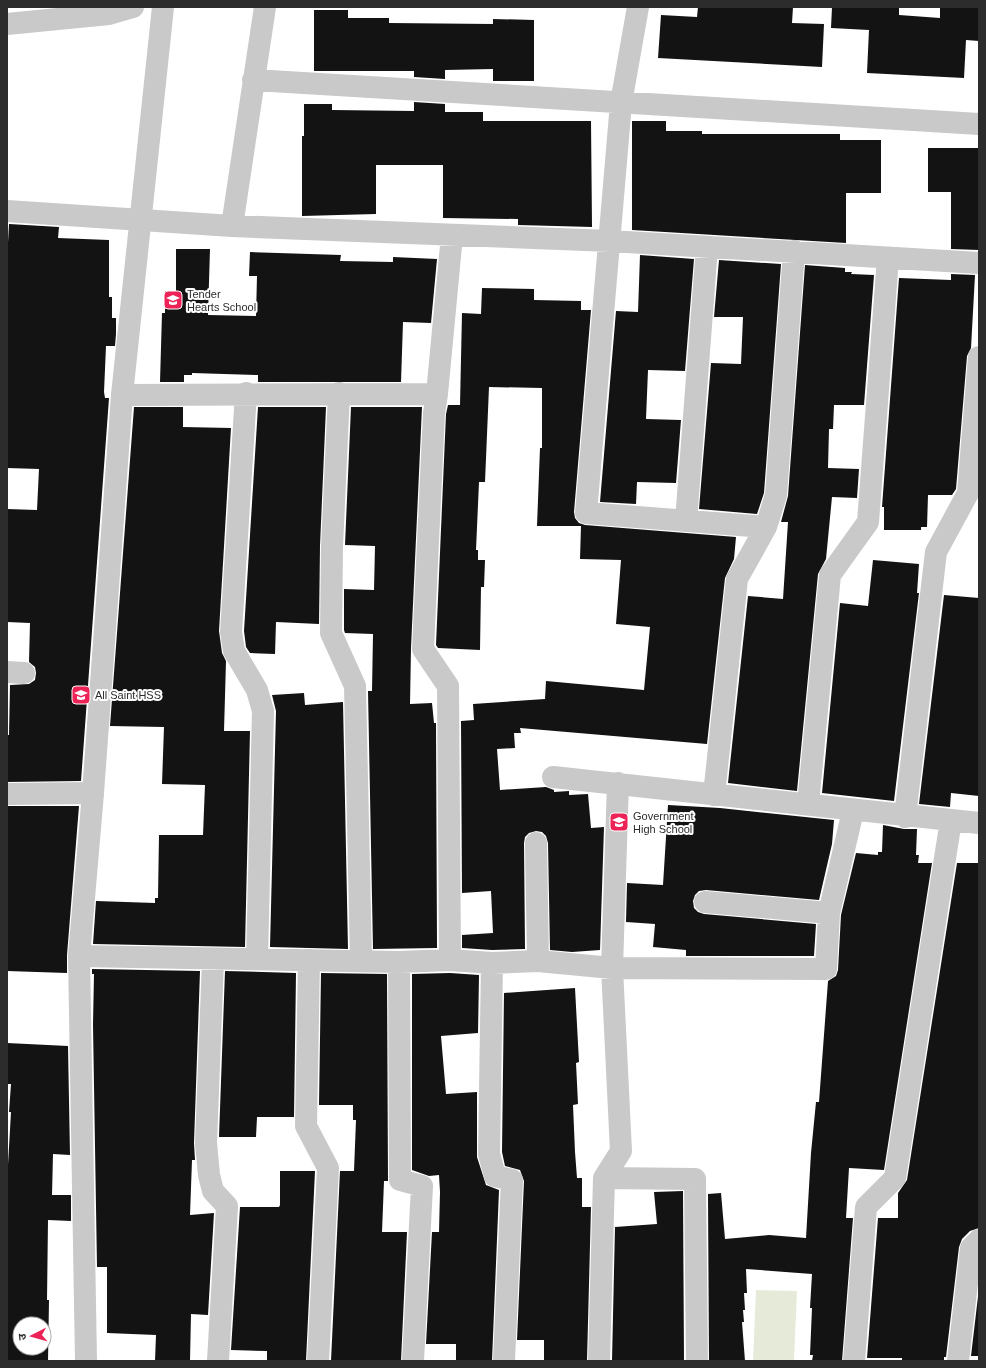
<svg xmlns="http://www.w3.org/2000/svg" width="986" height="1368" font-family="Helvetica,'Noto Sans Devanagari',sans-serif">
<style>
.green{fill:#e5ebd8}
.building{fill:#131313;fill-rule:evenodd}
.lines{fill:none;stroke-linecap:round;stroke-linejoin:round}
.minor{stroke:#c9c9c9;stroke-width:22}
.tertiary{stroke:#c9c9c9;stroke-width:22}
.labels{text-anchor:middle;stroke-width:4;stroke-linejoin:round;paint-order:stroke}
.poi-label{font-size:11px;fill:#2c2c2c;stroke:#fff;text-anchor:start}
</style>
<rect width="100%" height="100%" fill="#fff"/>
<path class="green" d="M756 1290 797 1291 794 1361H753Z"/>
<path class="building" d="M698 7H793L792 23 824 24 822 67 658 58 661 15 697 17Z
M832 7H899V15L940 18V7H979V41L966 40 964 78 867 73 869 30 831 28Z
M314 10H348V18H389V23L493 24V19L534 20V81H493V69L445 70V79L414 77V71H314Z
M414 102 445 104V112H483V121H591L592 227 518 225V219L443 218V165H376V214L302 216V136H304V104H332V110L414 111Z
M632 121H666V131H702V134H840V140H881V193H846V243L632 230Z
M928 148H979V250L951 249V192H928Z
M9 224 59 227 58 238 109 240V297H112V318H116V334L115 346H106L104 392 105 398H109L81 781 7 782V735H9L10 685 29 684 35 680 36 673 35 667 29 662 30 623 7 622V509L37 510 39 469 7 468V261Z
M176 249H210L208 315 256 316 257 276H249L250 252 341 255 340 261 393 262V257L437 259 431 323 403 322 401 382H258V375L192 373V375H184V382H160L162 313H165V291H176Z
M640 255 694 259 685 371 648 370 646 419 681 420 676 483 637 482 636 504 600 502 616 311 638 312Z
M719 260 781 264 764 493 757 514 699 509 711 363 741 364 743 317H714Z
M805 265 845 268V272H852L851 274 874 275 864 405H834L833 429H829L828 468 859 469 857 498 832 497 826 559 818 574 797 791 728 783 748 596 783 599 788 522H781L788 496Z
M951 274 975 275 971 348 967 356 956 489 952 495H928L927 527H921V530H884V507H882L899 278 951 280Z
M482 288 534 289V300L581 301V310H591L574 512 575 518 579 523 585 525 736 537 734 559 725 578 707 744 520 728 521 733H514L515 748 497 749 500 790 546 787 554 790V792L569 791V795L588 794 591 828 604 827 600 950 572 952 550 950 548 843 546 836 542 832 536 831 529 833 525 837 524 843 525 949 492 950 462 948V935L493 933 491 891 462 893 461 721 474 720 473 704 545 699 546 681 644 690 650 627 616 624 621 560 580 559 581 526H537L540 448H542V388L489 387 485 482H479L476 550H478V560H485L484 587H481L480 650 438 648 436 645 446 414 448 405H460L462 313 481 314Z
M134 407H183V427L231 428 219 631 222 653 226 661 224 731H250L245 947 93 944 96 901 155 903V898H158L159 835H203L205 785 162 784 164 727 110 726Z
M258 407H326L320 546 319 624 276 622 275 654 250 653 246 647 244 631Z
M351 407H422L411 648 410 704 432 703 434 723H436L437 948 373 949 368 691H372L373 634 345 633 344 630V589L374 590 375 546 345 545Z
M873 560 919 564 917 593H919L894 801 822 793 840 603 868 606Z
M944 595 979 598V796L951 793 950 807 919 804Z
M304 693 305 705 343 702 348 949 270 947 276 711 272 695Z
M668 805 720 808 834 820 832 844 819 900 706 890 699 891 695 895 693 901 694 908 698 912 704 914 816 924 814 956H686V950L653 947 655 924 626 922 627 883 663 885Z
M7 806H79L67 955V973L7 971Z
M883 825 904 829H917L916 855H919L918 863H932L884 1170 849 1168 846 1218H853L842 1361H812L813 1355H810L812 1308H810L812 1274 746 1269 747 1293H744L745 1310H743L744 1322H742L745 1361H709L708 1194 721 1193 725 1239 769 1235 806 1238 811 1153 816 1102H819L828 981 836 976 838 970 841 915 856 853 878 855V852H882Z
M957 863H979V1228L970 1231 962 1239 959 1247 946 1357H944V1361H902V1358H867L878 1218H898V1193L907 1180Z
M92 969 200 971 194 1143 195 1160H192L190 1215 214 1213 208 1315 191 1314 190 1361H155L156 1335 107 1333V1267H97L93 1025 94 974H92Z
M225 971 296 973 294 1117H257L256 1137H219Z
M321 973 387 974 388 1181H384L382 1232H407L401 1361H331L340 1171H354L356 1120H353V1105H319Z
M450 973 479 975 478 1033 441 1036 446 1094 477 1092V1157L486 1185 499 1190 492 1361H456V1344H426L432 1232H439L440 1192 439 1175 429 1176 412 1170V974Z
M575 988 579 1062 576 1063 578 1104 573 1105 575 1152 577 1178H582V1207H591L587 1361H544V1340H517L524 1181 520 1170 505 1166 502 1152 504 993Z
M7 1043 68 1046 70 1155 53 1154 52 1195H71V1221L48 1220 47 1300H49L48 1361H7V1182L11 1112H9L11 1084H7ZM20 1324H44V1348H20Z
M280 1171H315L306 1361H267V1351L231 1350 240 1207H279L280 1205Z
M683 1191 684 1361H612L615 1227 657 1224 654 1192Z
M979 1288V1356H971Z"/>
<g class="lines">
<path class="minor" d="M638 7 621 103 586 513 766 527
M253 80 979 124
M7 211 232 226 610 241 979 263
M232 226 265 7
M246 393 231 632 234 651 257 690 263 711 257 959
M339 393 332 547 331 633 355 686 361 960
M437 394 452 235
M122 395 437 394 434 413 423 649 448 686 450 960
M686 521 707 247
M7 672 24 673
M553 777 979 823
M7 794 93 793
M714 795 737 579 766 527 776 495 794 251
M808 804 830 575 868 522 888 258
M905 817 936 552 968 493 979 357
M536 843 538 961
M705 902 829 913
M79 956 399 962 450 960 492 963 538 961 612 968 826 969 829 913 853 811
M213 960 206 1143 209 1175 213 1191 227 1206 218 1361
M309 960 306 1126 328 1168 318 1361
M399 962 400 1180 422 1186 413 1361
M492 963 489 1154 495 1176 512 1180 504 1361
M604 1178 695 1179 697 1361
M599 1361 604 1178 621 1151 612 968 618 783
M854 1361 866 1207 895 1178 951 820
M958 1361 971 1248 979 1240"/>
<path class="tertiary" d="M7 24 109 14 133 7
M86 1361 79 956 93 793 122 395 163 7"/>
</g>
<defs>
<g id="school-square" transform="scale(1)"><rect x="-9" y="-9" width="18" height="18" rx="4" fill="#ed2357" stroke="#fff"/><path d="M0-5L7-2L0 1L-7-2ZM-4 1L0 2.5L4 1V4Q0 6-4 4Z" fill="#fff"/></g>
</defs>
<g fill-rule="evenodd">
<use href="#school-square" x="173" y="300"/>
<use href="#school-square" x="81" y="695"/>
<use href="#school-square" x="619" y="822"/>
</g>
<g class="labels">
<g class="poi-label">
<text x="187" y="298">Tender<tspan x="187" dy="13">Hearts School</tspan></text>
<text x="95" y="699">All Saint HSS</text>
<text x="633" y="820">Government<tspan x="633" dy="13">High School</tspan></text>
</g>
</g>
<rect width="986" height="1368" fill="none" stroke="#2c2c2c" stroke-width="16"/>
<g transform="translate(32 1336) rotate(264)"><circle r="19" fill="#ffffff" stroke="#ababab"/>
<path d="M0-3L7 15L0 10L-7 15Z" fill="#ed2357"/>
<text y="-6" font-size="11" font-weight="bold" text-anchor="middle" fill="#2c2c2c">उ</text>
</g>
</svg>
